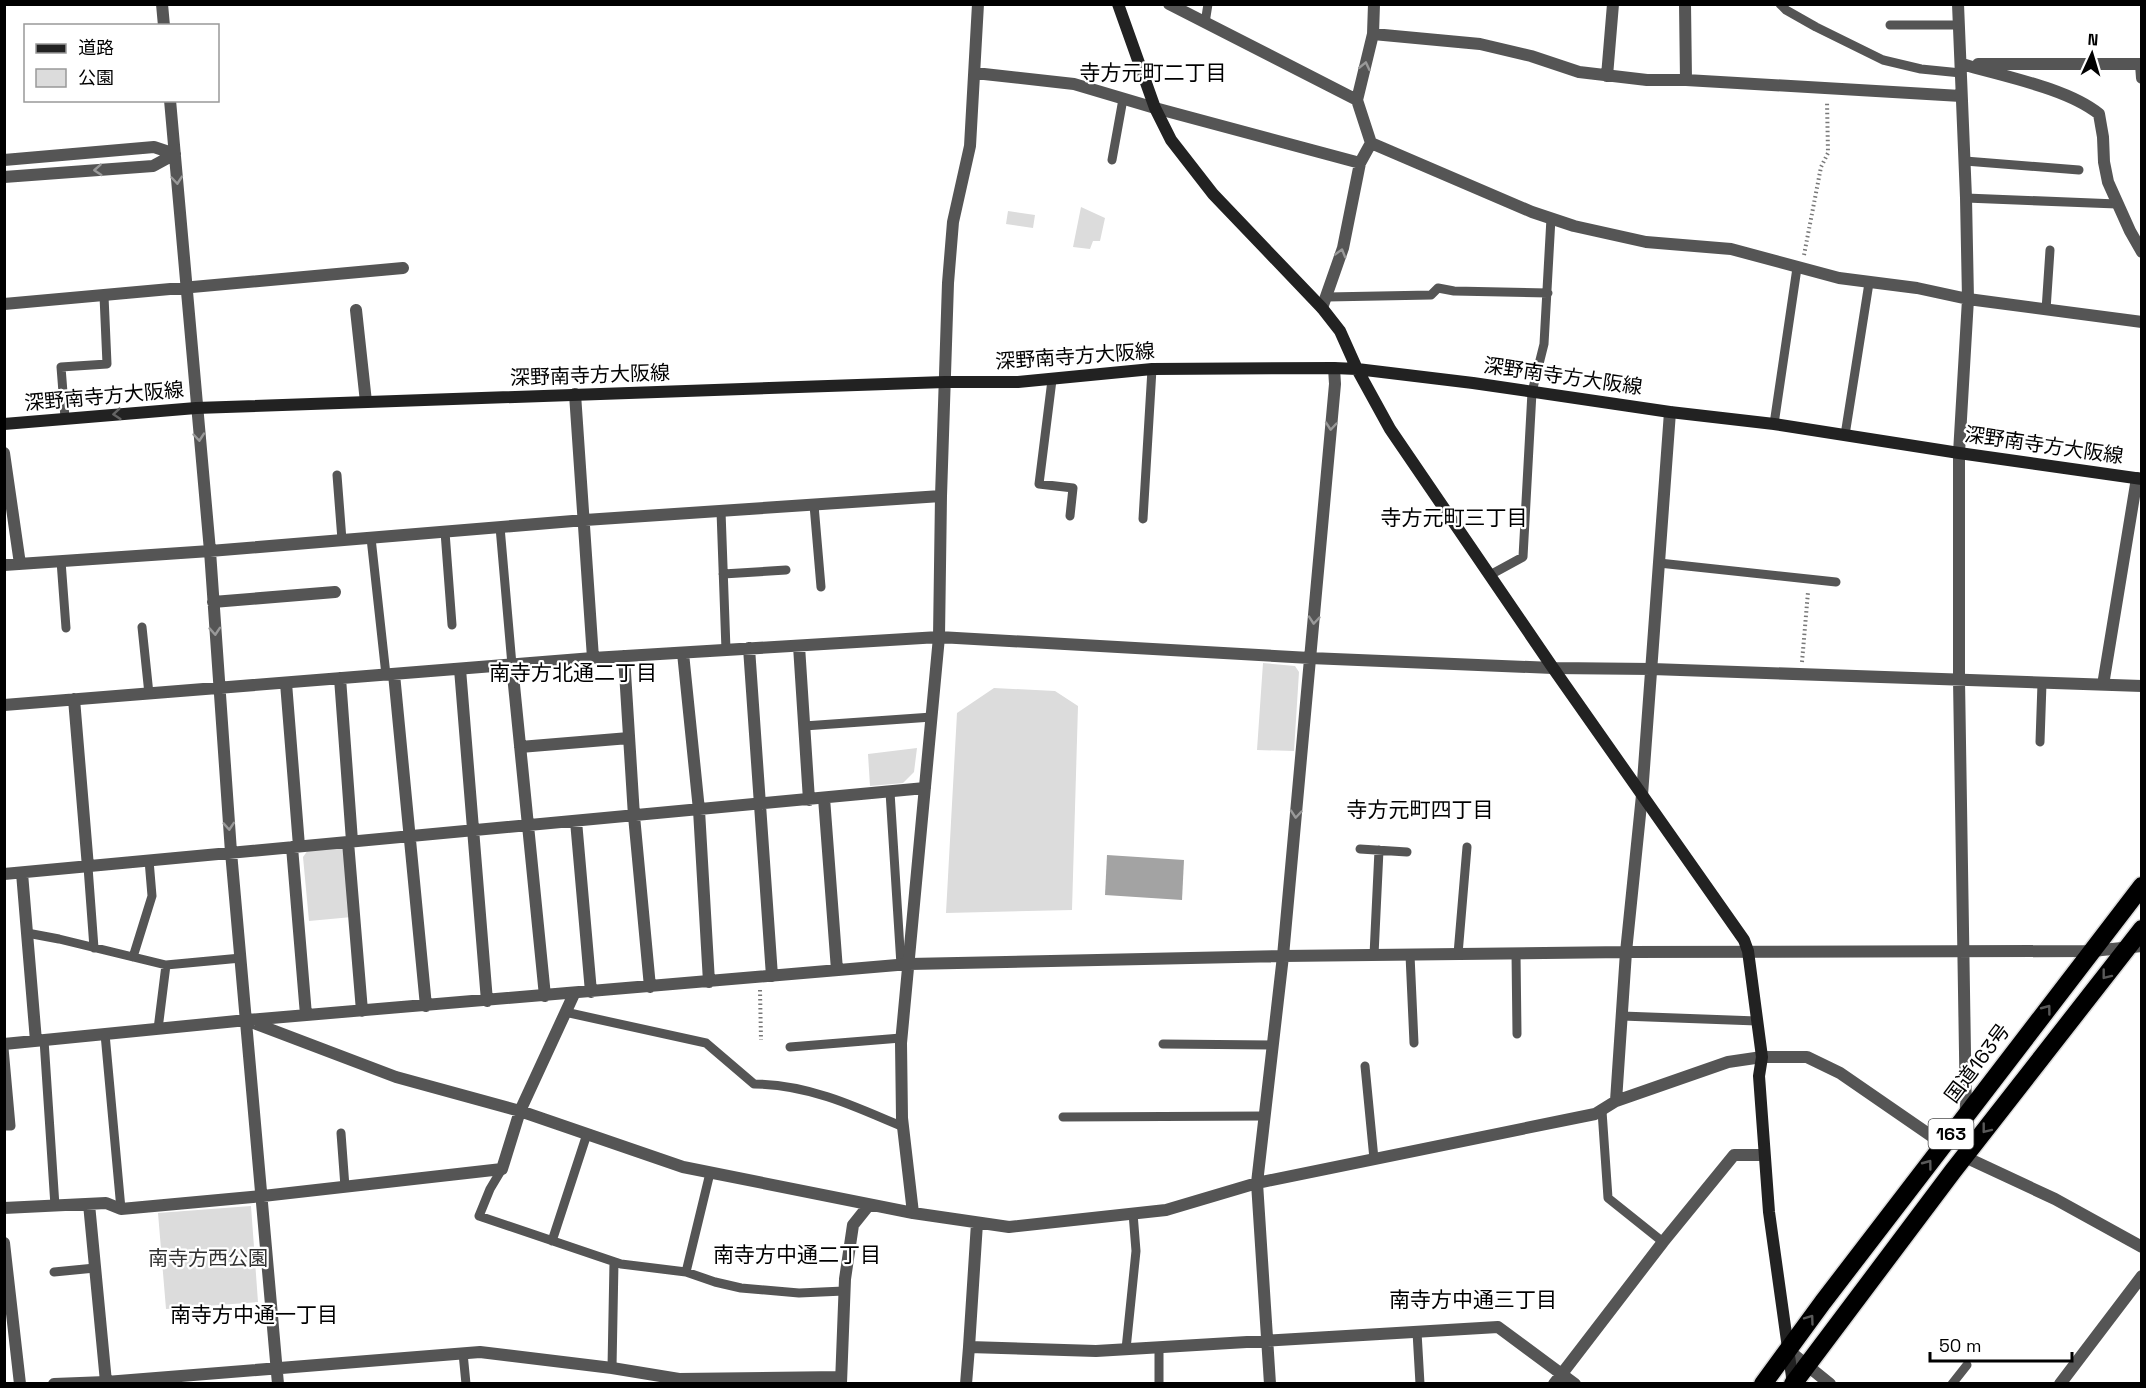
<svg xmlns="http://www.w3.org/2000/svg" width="2146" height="1388" font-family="'Space Grotesk','Noto Sans JP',sans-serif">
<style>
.green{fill:#dcdcdc}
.water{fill:#a3a3a3}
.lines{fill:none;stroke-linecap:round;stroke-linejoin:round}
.highway-casing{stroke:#dbdbdb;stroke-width:21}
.path{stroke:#777;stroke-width:4;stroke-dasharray:1.5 3;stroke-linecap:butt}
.lane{stroke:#555;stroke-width:9}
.street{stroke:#555;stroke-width:12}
.secondary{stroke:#222;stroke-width:12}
.highway{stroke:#000;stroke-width:18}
.oneway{stroke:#999}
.oneway2{stroke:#646464}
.oneway3{stroke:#595959}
.labels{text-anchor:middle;stroke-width:4.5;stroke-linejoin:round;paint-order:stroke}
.shield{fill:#fff;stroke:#4c4c4c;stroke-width:1.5}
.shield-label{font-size:18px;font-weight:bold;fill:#000}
.street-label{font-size:20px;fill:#000;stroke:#fff}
.park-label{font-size:20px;fill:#333;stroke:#fff}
.neighbourhood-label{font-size:21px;fill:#000;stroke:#fff}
</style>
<rect width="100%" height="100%" fill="#fff"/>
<path class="green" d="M1081 207 1105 218 1100 241H1093L1090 249 1073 247Z
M1008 211 1035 215 1033 228 1006 224Z
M1263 663 1295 666 1299 672 1294 751 1257 750Z
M994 688 1055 691 1078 706 1072 910 946 913 957 713Z
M917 748 914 772 903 783 870 786 868 754Z
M341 848 347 852 352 917 309 921 303 857 308 850Z
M251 1206 258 1302 166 1309 158 1213Z"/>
<path class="water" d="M1107 855 1184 860 1182 900 1105 895Z"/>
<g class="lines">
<g class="highway-casing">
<path id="highway" d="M1763 1384 1823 1302 2142 886
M1793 1384 1953 1171 2142 929"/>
</g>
<path class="path" d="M1804 255 1821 167 1828 153 1827 101
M1802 662 1808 592
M760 990 761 1040"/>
<path class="lane" d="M1780 4 1786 10 1816 27 1883 60 1921 69 1961 73
M1205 23 1208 4
M1890 25H1959
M1112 160 1123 99
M1965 161 2079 170
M1966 198 2117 204
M1327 297 1431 295 1438 288 1454 291 1548 293
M2046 310 2050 250
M1052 380 1039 484 1073 488 1070 516
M65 418 61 367 107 364 104 296
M1774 424 1797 268
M1845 435 1869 283
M337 475 342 540
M814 505 821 587
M721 511 726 650
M1143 519 1152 369
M500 527 512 665
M445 532 452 625
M371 538 386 675
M61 561 66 628
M1659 563 1836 582
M723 574 786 570
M1490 575 1523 557 1532 392 1544 344 1551 218
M142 627 149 694
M804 726 932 717
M2040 742 2042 683
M890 792 901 965
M1360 849 1407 852
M88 867 94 948
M27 933 59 939 166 965 241 958
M1516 953 1517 1034
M1458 954 1467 847
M1374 955 1379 850
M1410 955 1414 1043
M133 957 152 896 149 860
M565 1012 706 1043 754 1084C807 1084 855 1106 903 1127
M1622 1016 1757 1021
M158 1029 166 965
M105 1034 121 1209
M44 1040 55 1206
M1163 1044 1272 1045
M790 1047 901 1038
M4 1048 11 1126H4
M1365 1066 1374 1159
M1602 1111 1608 1198 1663 1242
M1063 1117 1264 1116
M341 1133 345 1187
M502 1169 490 1189 479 1216 621 1264 686 1272 715 1282 741 1288 799 1293 844 1291
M552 1241 587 1134
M54 1272 95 1268
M686 1272 710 1173
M1417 1332 1420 1384
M1159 1347V1384
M1126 1349 1136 1251 1133 1213
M463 1353 466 1384
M612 1368 614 1262
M1952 1384 1967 1365"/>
<path class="street" d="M162 4 164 26
M1169 4 1357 100
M1685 4 1686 80
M1958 4 1966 198 1968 299 1959 453V680L1966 1115
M1373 34 1480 44 1531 56 1579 72 1647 80H1686L1961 96
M1962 64C2002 76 2067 88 2099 114L2103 137 2104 162 2108 182 2130 231 2142 252
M1978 64H2142
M2141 64 2142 78
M975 73 1074 84 1155 108 1360 163
M1607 76 1613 4
M170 100 210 551 231 852 278 1384
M1371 143 1532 212 1574 226 1646 242 1731 249 1839 278 1917 288 1968 299 2142 322
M4 160 154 147 175 154
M4 177 153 166 175 154
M4 304 403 268
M1322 308 1343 248 1360 163 1371 143 1357 100 1373 34 1374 4
M356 310 366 402
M575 394 593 658
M4 453 20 564
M4 565 210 551 585 520 941 496
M213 602 335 592
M799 646 809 800
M749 648 772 976
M683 653 699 810 709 982
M624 656 634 816 650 987
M512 665 545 996
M460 669 487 1001
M394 674 426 1006
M340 678 352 841
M286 683 299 846
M2103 685 2137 478
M74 699 88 867
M4 705 593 658 939 637 1310 658 1553 668 1652 669 2142 686
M520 747 629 738
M824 798 837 970
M576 821 591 992
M348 842 362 1011
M292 847 306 1015
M22 873 36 1041
M4 874 925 788
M251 1022 396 1077 520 1111 683 1167 913 1213 1009 1227 1166 1210 1257 1183 1595 1114 1616 1101 1728 1062 1762 1057H1807L1840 1073 1943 1144
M4 1044 247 1020 909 964 1283 956 1626 952 2092 951 2142 946
M1616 1101 1626 952 1642 795 1670 412
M1965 1157 2055 1199 2142 1247
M89 1204 106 1382
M4 1208 106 1203 121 1209 263 1196 502 1169 520 1111 574 994
M913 1213 902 1118 901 1043 939 637 941 496 948 283 953 222 970 146 978 4
M4 1243 20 1384
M969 1347 977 1223
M1788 1350 1830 1384
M841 1383 845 1279 853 1225 869 1205
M54 1384 106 1382 480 1352 612 1368 679 1379 841 1377
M966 1384 969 1347 1096 1351 1498 1327 1575 1384
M1270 1384 1257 1183 1283 956 1335 384 1334 368
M1554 1384 1663 1242 1734 1155H1764
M2060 1384 2142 1276"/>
<path class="secondary" d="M1118 4 1155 108 1171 140 1213 194 1322 308 1340 331 1357 369 1390 429 1553 668 1744 940 1748 951 1762 1057 1759 1076 1769 1212 1793 1384
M4 424 196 408 945 382H1018L1152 369 1334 368 1357 369 1473 383 1670 412 1774 424 1959 453 2142 479"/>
<use href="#highway" class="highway"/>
</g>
<defs><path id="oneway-chevron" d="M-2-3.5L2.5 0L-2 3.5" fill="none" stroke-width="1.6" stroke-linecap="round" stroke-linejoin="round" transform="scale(1.5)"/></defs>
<g class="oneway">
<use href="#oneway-chevron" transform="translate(1365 66) rotate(-77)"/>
<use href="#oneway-chevron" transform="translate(98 170) rotate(176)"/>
<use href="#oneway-chevron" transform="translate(177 180) rotate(85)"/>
<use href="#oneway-chevron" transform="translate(1341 253) rotate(-74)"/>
<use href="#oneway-chevron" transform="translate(1331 426) rotate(95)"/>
<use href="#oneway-chevron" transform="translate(199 437) rotate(85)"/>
<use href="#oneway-chevron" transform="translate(1314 620) rotate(95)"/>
<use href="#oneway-chevron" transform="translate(215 631) rotate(86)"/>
<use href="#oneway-chevron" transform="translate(1296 814) rotate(95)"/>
<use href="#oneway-chevron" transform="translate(229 826) rotate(86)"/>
</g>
<use class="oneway2" href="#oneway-chevron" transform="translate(117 414) rotate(175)"/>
<g class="oneway3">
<use href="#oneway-chevron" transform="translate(2106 975) rotate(128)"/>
<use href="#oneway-chevron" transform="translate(2047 1009) rotate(-53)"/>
<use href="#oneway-chevron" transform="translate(1986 1129) rotate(128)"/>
<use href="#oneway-chevron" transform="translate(1928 1164) rotate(-53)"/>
<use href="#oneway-chevron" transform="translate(1810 1319) rotate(-54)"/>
</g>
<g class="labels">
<rect class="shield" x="1928.5" y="1119" width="45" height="30" rx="4.5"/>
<g class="shield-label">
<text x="1951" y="1140">163</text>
</g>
<g class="street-label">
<text transform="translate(1075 356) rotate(-4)" y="7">深野南寺方大阪線</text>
<text transform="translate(590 375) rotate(-2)" y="7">深野南寺方大阪線</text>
<text transform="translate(1563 376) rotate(8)" y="7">深野南寺方大阪線</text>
<text transform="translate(104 396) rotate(-5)" y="7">深野南寺方大阪線</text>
<text transform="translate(2044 445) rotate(8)" y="7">深野南寺方大阪線</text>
<text transform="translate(1977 1063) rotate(-53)" y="7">国道163号</text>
</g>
<g class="park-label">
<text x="208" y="1265">南寺方西公園</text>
</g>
<g class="neighbourhood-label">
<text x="1153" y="80">寺方元町二丁目</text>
<text x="1454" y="525">寺方元町三丁目</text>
<text x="573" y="680">南寺方北通二丁目</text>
<text x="1420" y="817">寺方元町四丁目</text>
<text x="797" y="1262">南寺方中通二丁目</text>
<text x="1473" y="1307">南寺方中通三丁目</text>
<text x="254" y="1322">南寺方中通一丁目</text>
</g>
</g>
<rect width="2146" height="1388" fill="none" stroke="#000000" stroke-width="12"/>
<rect x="24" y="24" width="195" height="78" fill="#ffffff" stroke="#999999" stroke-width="1.5"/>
<rect x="36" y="44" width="30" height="9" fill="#222222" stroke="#999999" stroke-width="1.5"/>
<text x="78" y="54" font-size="18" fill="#000000">道路</text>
<rect x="36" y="69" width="30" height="18" fill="#dcdcdc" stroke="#999999" stroke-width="1.5"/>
<text x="78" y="84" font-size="18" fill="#000000">公園</text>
<g transform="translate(2092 54) rotate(4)" stroke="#ffffff" stroke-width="4.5" paint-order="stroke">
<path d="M0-4.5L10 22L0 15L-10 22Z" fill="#000000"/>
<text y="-9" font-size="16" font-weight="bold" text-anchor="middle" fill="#000000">N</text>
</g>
<path d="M1930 1352v9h142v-9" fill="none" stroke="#000000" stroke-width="3"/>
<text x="1939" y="1352" font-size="18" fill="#000000" stroke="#ffffff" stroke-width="4.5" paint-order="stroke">50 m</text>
</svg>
